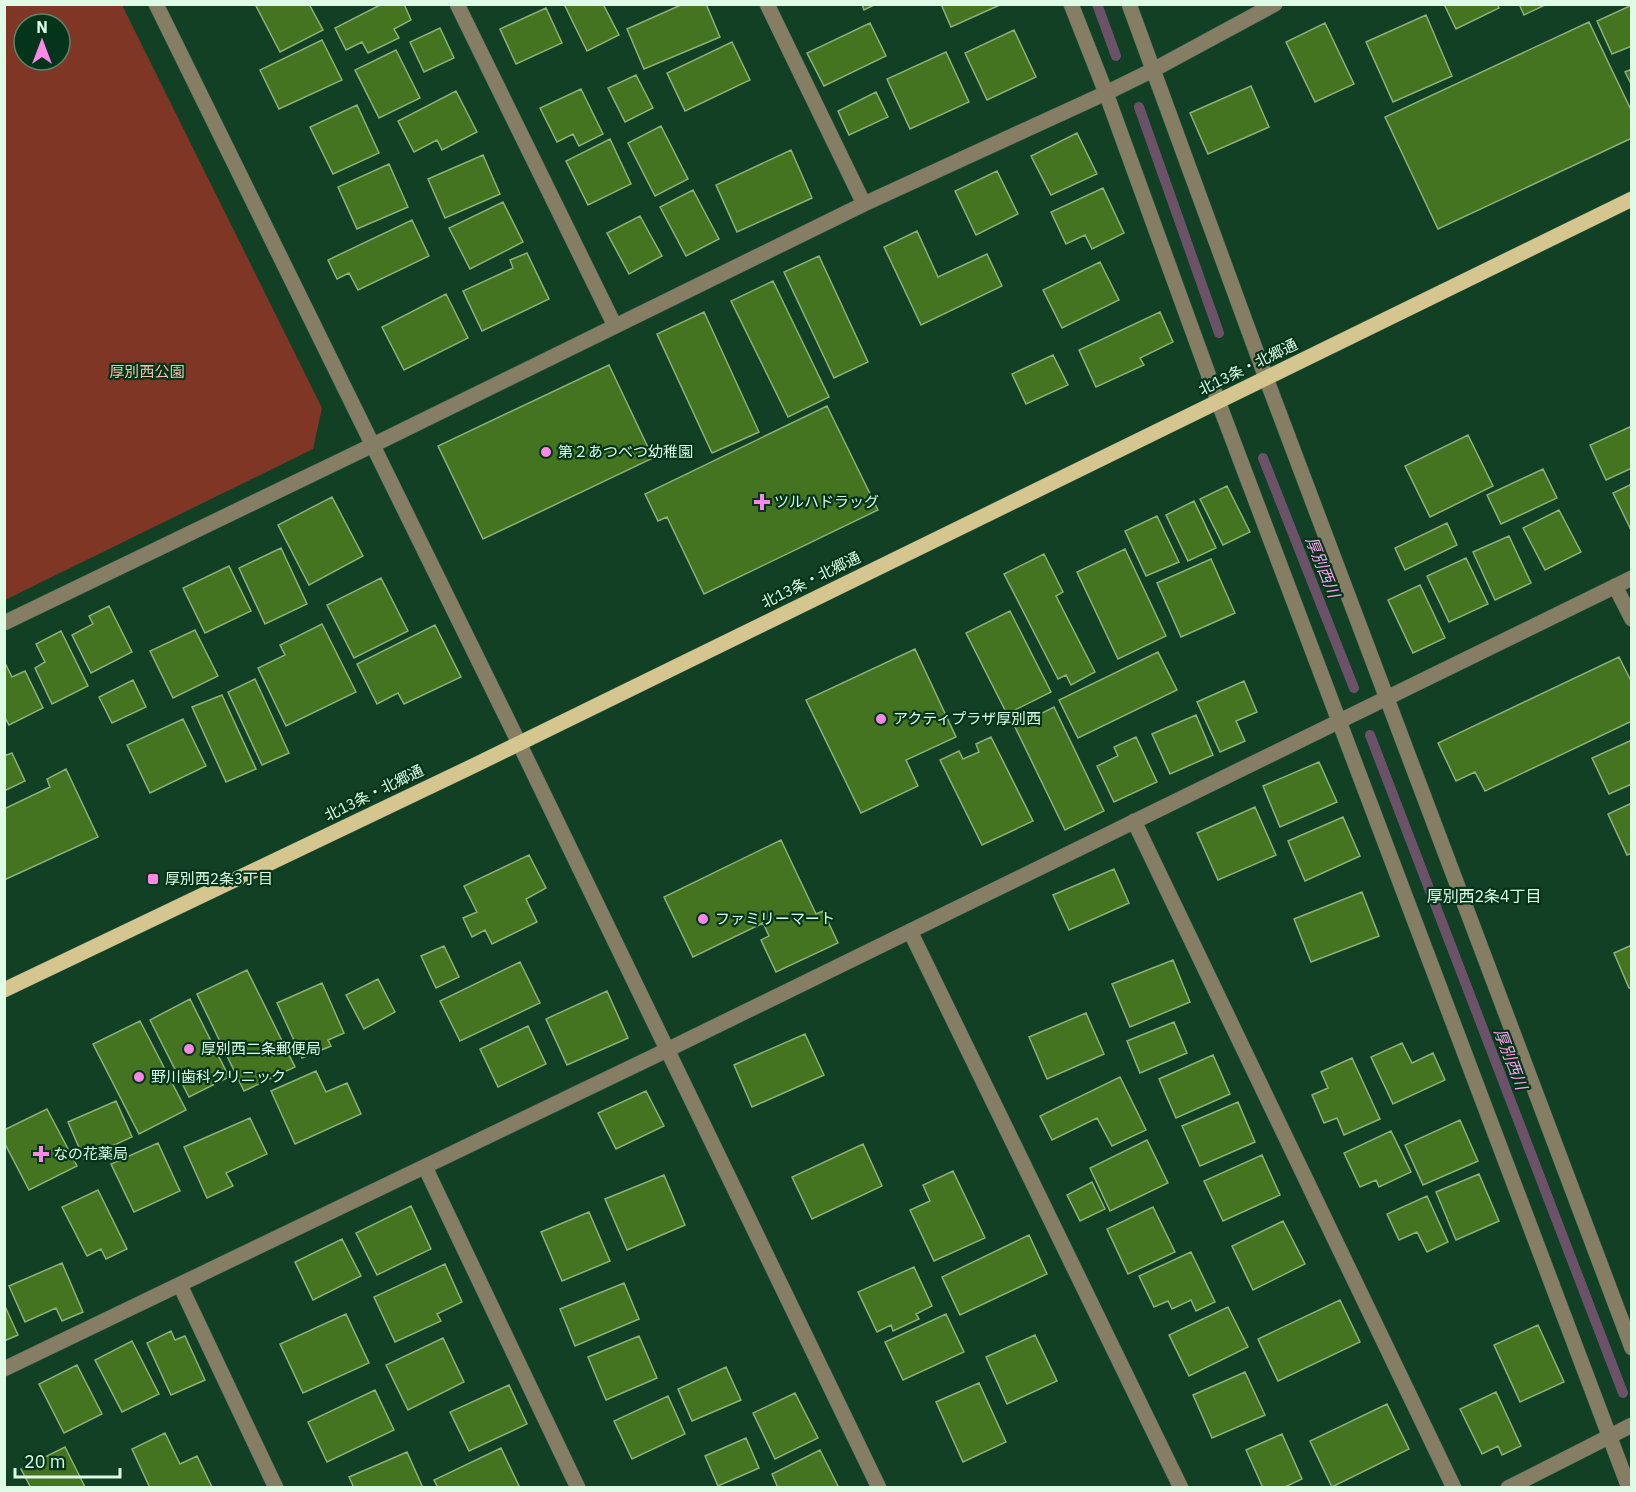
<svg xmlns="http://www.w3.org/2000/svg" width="1636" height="1492" font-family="'IBM Plex Sans','Noto Sans JP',sans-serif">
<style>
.green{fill:#7f3625;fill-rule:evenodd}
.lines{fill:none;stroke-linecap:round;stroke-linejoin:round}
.stream{stroke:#6b5268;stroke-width:10}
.building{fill:#457421;stroke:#8db079;stroke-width:1.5}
.minor-casing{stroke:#325e44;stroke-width:16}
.major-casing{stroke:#325e44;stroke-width:16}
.minor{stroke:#857e64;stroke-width:15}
.major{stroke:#d5c68f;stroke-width:15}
.poi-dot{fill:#fb87e6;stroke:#04351b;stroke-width:2}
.labels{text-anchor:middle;stroke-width:4.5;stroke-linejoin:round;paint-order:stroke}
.street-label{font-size:15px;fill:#ddfbe5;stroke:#04351b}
.park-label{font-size:15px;fill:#fabdae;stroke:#04351b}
.poi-label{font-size:15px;fill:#ddfbe5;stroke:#04351b;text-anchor:start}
.water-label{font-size:16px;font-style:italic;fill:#ff9fec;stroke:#04351b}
.neighbourhood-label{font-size:16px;fill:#ddfbe5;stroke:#04351b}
</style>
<rect width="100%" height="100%" fill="#114025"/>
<path class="green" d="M5 4 122 5 322 408 313 449 5 600ZM24 24H60V60H24Z"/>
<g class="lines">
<path class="stream" d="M1097 4 1116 56
M1139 107 1219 333
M1263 458 1354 688
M1370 735 1623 1393"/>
</g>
<path class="building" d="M255 4H309L323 30 280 52Z
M382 4H404L411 20 394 29 399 38 368 53 362 42 346 50 335 28Z
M564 4H603L619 35 587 51Z
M683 4H706L720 37 644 69 627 29Z
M862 4H876L864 10Z
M941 4H1002L951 27Z
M1444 4H1497L1499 8 1456 29Z
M1519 4H1547L1524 15Z
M1632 5V46L1612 54 1597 21Z
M546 8 562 43 516 64 500 29Z
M1426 15 1452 76 1393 102 1366 42Z
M1589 22 1632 112V138L1438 229 1385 117Z
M870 23 886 56 824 86 807 53Z
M1325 23 1354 84 1315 102 1286 42Z
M440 28 454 58 424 72 410 42Z
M1014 30 1036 77 987 100 965 53Z
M322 40 342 80 279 109 260 70Z
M732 42 750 80 685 111 667 73Z
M396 50 420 98 379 118 355 70Z
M946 52 969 102 910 129 887 79Z
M1632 69V86L1625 72Z
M636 75 653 108 625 122 608 88Z
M1251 86 1269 127 1208 154 1190 113Z
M581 89 603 134 579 146 573 134 557 142 540 108Z
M456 91 477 132 442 150 437 140 414 152 398 121Z
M876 92 888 117 849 135 838 111Z
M357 105 379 153 333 174 310 127Z
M661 126 688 179 655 196 628 143Z
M1077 133 1097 174 1051 195 1031 156Z
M610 139 631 184 588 205 566 161Z
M791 150 812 198 737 232 716 185Z
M483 155 500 194 445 218 428 179Z
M389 164 408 207 357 229 338 187Z
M997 171 1018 214 976 235 955 191Z
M1103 188 1124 233 1092 249 1085 235 1066 244 1051 212Z
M693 190 719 239 686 256 660 207Z
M503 202 523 242 470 269 449 228Z
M640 216 662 256 629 274 607 233Z
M412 220 429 256 358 290 349 273 337 279 328 260Z
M917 231 938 277 987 254 1002 286 921 325 884 247Z
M527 253 549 299 482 331 463 291 513 268 510 260Z
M819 256 868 362 834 378 784 272Z
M1100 262 1119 300 1062 328 1043 290Z
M773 281 829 397 788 417 731 301Z
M446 294 468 338 404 370 382 327Z
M704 312 759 432 712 453 657 334Z
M1160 312 1173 342 1140 358 1144 365 1096 387 1079 350Z
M1053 355 1068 385 1026 404 1012 374Z
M609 365 653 458 483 539 438 446Z
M827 406 878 510 704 594 667 517 658 521 645 494Z
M1632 426V468L1606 480 1590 445Z
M1468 435 1493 486 1430 517 1405 466Z
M1543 469 1557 498 1501 524 1487 495Z
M1632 484V532L1613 493Z
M1227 486 1250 532 1223 545 1200 499Z
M332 497 363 556 309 585 278 525Z
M1194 501 1216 548 1188 561 1166 515Z
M1559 510 1581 552 1545 570 1523 528Z
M1157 516 1179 562 1146 576 1125 531Z
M1447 523 1457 545 1405 570 1395 548Z
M1509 536 1531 583 1495 600 1473 552Z
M281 548 307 604 265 624 239 568Z
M1125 549 1166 636 1118 659 1077 572Z
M1044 554 1063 592 1056 596 1095 672 1071 685 1066 675 1058 679 1004 574Z
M1466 558 1488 604 1449 622 1427 576Z
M1211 559 1235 613 1181 637 1157 583Z
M229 566 251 611 205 633 183 588Z
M381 578 408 631 354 658 327 605Z
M1420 585 1445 638 1413 653 1388 600Z
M109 606 132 652 91 673 72 635 93 624 89 616Z
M1010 611 1051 692 1007 714 966 633Z
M322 624 356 692 286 726 258 668 285 655 280 645Z
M435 625 461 677 404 704 398 693 377 704 357 664Z
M195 630 218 676 173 698 150 651Z
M61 631 88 686 52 704 35 668 45 662 36 644Z
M915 649 956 737 906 760 918 786 861 813 806 700Z
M1158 652 1177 690 1078 738 1059 700Z
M1619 657 1632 683V721L1485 791 1475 772 1456 781 1438 743Z
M4 661 12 677 25 671 43 708 9 725 4 716Z
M255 679 289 753 262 765 228 692Z
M133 680 146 707 112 723 99 697Z
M1244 681 1257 712 1236 721 1245 741 1220 752 1197 702Z
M222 695 256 769 226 782 192 707Z
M1054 707 1104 811 1065 830 1015 727Z
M1196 715 1213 755 1170 774 1152 734Z
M183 719 206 766 150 793 127 745Z
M991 737 1033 821 982 845 940 760 959 751 963 759 979 752 976 744Z
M1136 737 1157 782 1114 802 1097 766 1118 756 1114 747Z
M1632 740V784L1609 794 1592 758Z
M12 753 25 781 4 791V756Z
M1319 762 1337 802 1280 827 1263 786Z
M66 769 98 837 4 880V809L50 787 47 779Z
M1632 803V853L1627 855 1608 814Z
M1255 807 1276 855 1218 880 1197 833Z
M1343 817 1360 856 1305 881 1288 841Z
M781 840 816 914 823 911 838 943 776 972 761 940 769 936 763 923 693 957 664 897Z
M529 855 546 888 526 899 537 922 492 944 485 930 472 937 463 918 477 912 464 886Z
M1114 869 1129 903 1069 930 1053 895Z
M1362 892 1379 936 1311 962 1294 919Z
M1632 945V987L1629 988 1614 953Z
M444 946 459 977 436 988 421 956Z
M1173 960 1190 1002 1130 1027 1112 984Z
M520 962 540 1003 460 1041 440 1001Z
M247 970 295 1067 244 1091 197 994Z
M378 979 395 1012 364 1029 346 995Z
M322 983 344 1033 328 1040 331 1046 302 1058 277 1003Z
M607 991 628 1038 567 1065 546 1019Z
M190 999 229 1077 189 1097 150 1020Z
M1086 1013 1104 1054 1047 1079 1029 1037Z
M140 1021 186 1110 139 1134 93 1044Z
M1174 1022 1187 1053 1140 1073 1127 1041Z
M528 1026 546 1064 498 1087 480 1049Z
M805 1034 824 1075 752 1107 734 1065Z
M1402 1043 1412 1063 1433 1053 1445 1080 1393 1104 1371 1057Z
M1213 1055 1230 1094 1176 1118 1159 1079Z
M1352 1058 1380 1119 1344 1135 1337 1118 1324 1123 1312 1095 1328 1088 1321 1072Z
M316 1071 326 1092 347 1083 361 1114 295 1144 271 1091Z
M1120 1077 1146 1130 1112 1146 1097 1118 1052 1140 1040 1116Z
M646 1091 664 1126 616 1149 598 1113Z
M116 1101 132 1137 84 1159 68 1122Z
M1238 1102 1255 1142 1200 1166 1182 1126Z
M47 1109 77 1166 29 1190 4 1142V1130Z
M250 1118 267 1154 226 1173 233 1186 207 1198 184 1147Z
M1460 1120 1478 1161 1423 1185 1405 1145Z
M1391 1131 1411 1172 1379 1187 1376 1180 1360 1187 1344 1153Z
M1147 1140 1168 1183 1110 1211 1090 1168Z
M158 1143 180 1191 134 1212 111 1164Z
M863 1144 882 1186 812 1219 792 1177Z
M1262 1155 1280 1195 1223 1221 1204 1181Z
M953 1171 985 1238 934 1261 910 1210 930 1201 923 1185Z
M1479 1174 1499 1221 1456 1240 1436 1192Z
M664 1175 685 1225 627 1250 605 1199Z
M1092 1182 1105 1209 1080 1221 1067 1195Z
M98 1190 127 1249 106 1259 101 1249 87 1256 62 1207Z
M1427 1196 1448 1242 1427 1252 1417 1232 1399 1240 1387 1214Z
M411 1206 431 1249 377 1275 356 1233Z
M1153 1207 1175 1252 1128 1274 1107 1229Z
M589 1212 610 1261 562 1281 541 1232Z
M1283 1221 1305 1264 1253 1290 1232 1246Z
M1029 1235 1047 1274 960 1315 942 1277Z
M342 1239 361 1276 313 1300 295 1262Z
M1191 1252 1215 1302 1196 1311 1191 1300 1172 1309 1168 1301 1154 1307 1139 1276Z
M62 1263 83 1312 62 1321 56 1308 25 1322 9 1286Z
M445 1264 462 1302 437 1314 441 1321 395 1342 374 1297Z
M914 1267 932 1306 916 1314 919 1319 893 1331 891 1325 877 1332 858 1292Z
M624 1283 639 1319 575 1346 560 1309Z
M1340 1300 1360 1342 1278 1381 1258 1339Z
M4 1304 18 1335 4 1341Z
M1228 1307 1248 1347 1189 1376 1169 1335Z
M346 1314 369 1363 303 1393 280 1344Z
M946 1314 964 1352 903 1380 885 1342Z
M1538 1325 1564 1382 1520 1402 1494 1345Z
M171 1331 175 1340 185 1336 205 1380 171 1395 147 1343Z
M1035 1335 1057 1381 1007 1404 986 1357Z
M639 1336 657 1378 606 1400 588 1357Z
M443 1338 464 1382 408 1410 386 1365Z
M132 1341 159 1394 122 1412 95 1360Z
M77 1365 102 1414 64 1433 39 1384Z
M726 1367 741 1400 692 1421 678 1389Z
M1245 1372 1265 1415 1212 1438 1193 1395Z
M979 1383 1006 1442 963 1462 936 1402Z
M509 1385 527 1424 469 1451 450 1412Z
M375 1390 394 1430 327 1462 308 1422Z
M1496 1392 1521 1446 1502 1455 1498 1446 1482 1454 1460 1409Z
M795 1393 818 1438 775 1459 753 1413Z
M668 1396 685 1434 632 1459 614 1421Z
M1387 1404 1409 1449 1332 1487 1310 1441Z
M165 1433 180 1464 197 1456 212 1487 150 1488 132 1449Z
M1282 1434 1302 1479 1283 1488H1263L1246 1450Z
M746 1438 759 1468 718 1486 705 1456Z
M65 1447 85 1487 31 1488 21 1469Z
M501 1448 520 1488H438L434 1480Z
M820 1450 839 1488H778L772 1474Z
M407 1452 423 1488H354L349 1477Z"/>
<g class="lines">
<g class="minor-casing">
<path id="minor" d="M156 4 519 743 879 1488
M457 4 615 326
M767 4 864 204
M1071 4 1106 93 1218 401 1629 1488
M1129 4 1266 378 1632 1348
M1615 586 1632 619
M4 623 373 445 864 204 1106 93 1153 70 1275 4
M1134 821 1454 1488
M910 931 1181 1488
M425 1167 578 1488
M180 1285 276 1488
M4 1369 667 1050 1632 578
M1508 1488 1632 1425"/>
</g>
<g class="major-casing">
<path id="major" d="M4 990 473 766 1632 199"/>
</g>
<use href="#minor" class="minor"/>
<use href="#major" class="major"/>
</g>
<g class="poi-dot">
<circle cx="546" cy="452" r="6"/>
<path d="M759 493h6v6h6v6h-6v6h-6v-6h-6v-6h6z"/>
<circle cx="881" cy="719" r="6"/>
<rect x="147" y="873" width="12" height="12" rx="3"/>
<circle cx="703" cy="919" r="6"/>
<circle cx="189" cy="1049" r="6"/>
<circle cx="139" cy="1077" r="6"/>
<path d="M38 1145h6v6h6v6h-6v6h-6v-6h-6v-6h6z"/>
</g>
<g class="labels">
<g class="street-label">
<text transform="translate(1248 367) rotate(-26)" y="5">北13条・北郷通</text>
<text transform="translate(811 580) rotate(-26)" y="5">北13条・北郷通</text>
<text transform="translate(374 793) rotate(-26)" y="5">北13条・北郷通</text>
</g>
<g class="park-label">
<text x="147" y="377">厚別西公園</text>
</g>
<g class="poi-label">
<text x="558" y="457">第２あつべつ幼稚園</text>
<text x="774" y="507">ツルハドラッグ</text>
<text x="893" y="724">アクティプラザ厚別西</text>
<text x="165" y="884">厚別西2条3丁目</text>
<text x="715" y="924">ファミリーマート</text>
<text x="201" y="1054">厚別西二条郵便局</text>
<text x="151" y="1082">野川歯科クリニック</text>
<text x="53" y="1159">なの花薬局</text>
</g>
<g class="water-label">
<text transform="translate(1323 567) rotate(68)" y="6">厚別西川</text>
<text transform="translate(1511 1059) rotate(69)" y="6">厚別西川</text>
</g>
<g class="neighbourhood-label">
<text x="1484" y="902">厚別西2条4丁目</text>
</g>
</g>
<rect width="1636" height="1492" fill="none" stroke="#ddfbe5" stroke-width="12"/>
<g transform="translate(42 42)"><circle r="28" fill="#04351b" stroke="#5b846c" stroke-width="1.5"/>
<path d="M0-4.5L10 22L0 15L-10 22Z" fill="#fb87e6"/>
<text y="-9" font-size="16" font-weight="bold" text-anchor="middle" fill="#ddfbe5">N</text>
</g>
<path d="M15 1468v9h105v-9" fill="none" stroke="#ddfbe5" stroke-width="3"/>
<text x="24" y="1468" font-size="18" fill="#ddfbe5" stroke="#04351b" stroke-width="4.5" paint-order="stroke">20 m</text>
</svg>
